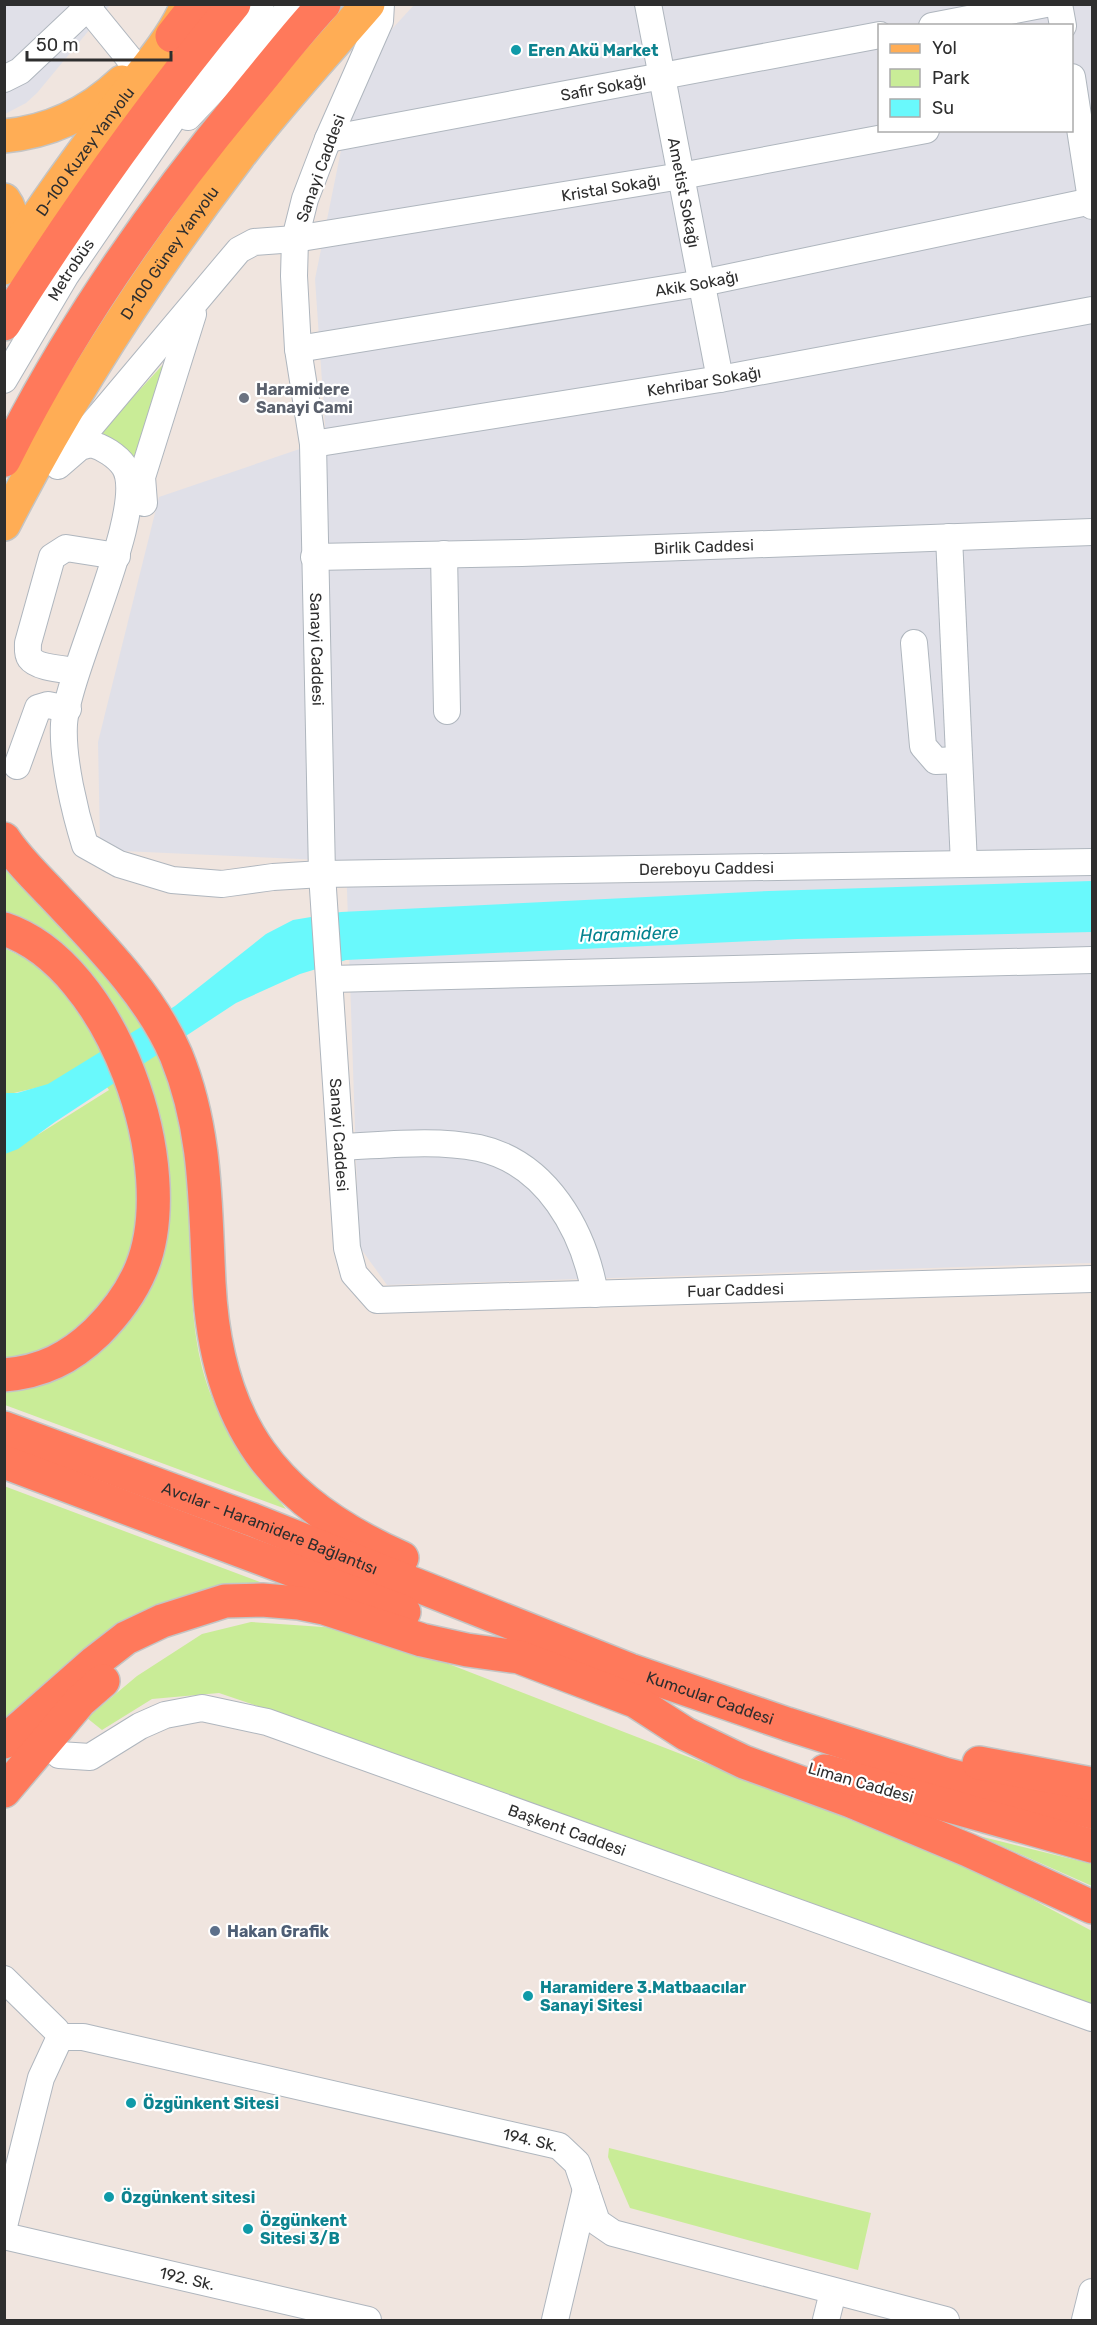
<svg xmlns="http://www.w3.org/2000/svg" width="1097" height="2325" font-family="Rubik,sans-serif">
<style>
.industrial{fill:#e0e0e8;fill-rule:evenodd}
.green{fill:#c9ec97}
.water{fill:#69f9fc}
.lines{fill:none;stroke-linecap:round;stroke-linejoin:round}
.minor-casing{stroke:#afb6be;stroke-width:28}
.major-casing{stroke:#c4c4c4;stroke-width:36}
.highway-casing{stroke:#c4c4c4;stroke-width:36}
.minor{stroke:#fff;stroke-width:26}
.major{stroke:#ffad55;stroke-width:33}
.highway{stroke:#ff795b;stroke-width:33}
.culture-dot{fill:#0f9aa8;stroke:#fff;stroke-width:2}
.worship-dot{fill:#6b7280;stroke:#fff;stroke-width:2}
.service-dot{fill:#5c6f8a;stroke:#fff;stroke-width:2}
.labels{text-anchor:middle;stroke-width:4.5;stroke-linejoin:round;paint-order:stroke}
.culture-label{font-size:16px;font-weight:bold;fill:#0d838f;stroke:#fff;text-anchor:start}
.street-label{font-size:16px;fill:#2e2e2e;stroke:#fff}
.worship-label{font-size:16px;font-weight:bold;fill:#5b616d;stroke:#fff;text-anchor:start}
.service-label{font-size:16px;font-weight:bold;fill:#4e5e75;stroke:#fff;text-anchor:start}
.water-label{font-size:18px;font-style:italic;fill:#03838f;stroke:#fff}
</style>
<rect width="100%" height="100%" fill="#f0e5df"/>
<path class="industrial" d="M4 5H110L37 93 26 103 5 114Z
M414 5H1092V1263L387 1285 359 1246 346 861 122 851 100 842 98 742 159 497 326 440 315 279 358 66ZM880 26H1072V130H880Z"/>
<path class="green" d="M169 358 145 423 135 470 123 449 101 432Z
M4 860C67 929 143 997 173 1087 206 1186 173 1305 213 1400 230 1441 259 1475 286 1509L5 1405V1388L140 1296 146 1085 5 915Z
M4 948 27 959 68 991 96 1034 132 1118 139 1195 131 1258 109 1304 78 1337 5 1363V1138L39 1134 109 1090 91 1064 49 1085 5 1095Z
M4 1486 268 1585 214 1590 5 1725Z
M251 1622 352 1629 436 1659 967 1865 1092 1931V2007L296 1719 219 1693 152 1699 102 1730 87 1718 137 1676 202 1634Z
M979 1836 1092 1864V1886Z
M609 2148 871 2213 858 2270 630 2208 608 2157Z"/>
<path class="water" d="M1092 881V932L797 939 346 960 300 974 236 1003 55 1122 18 1149 5 1154V1093H17L48 1084 175 1006 266 934 293 920 341 912 769 891Z"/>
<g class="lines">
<g class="minor-casing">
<g id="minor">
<path id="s1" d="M381 4 380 21 328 139 305 199 295 239 294 276 298 349 313 444 322 874 347 1248 354 1274 377 1300 1092 1279"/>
<path id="s2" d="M648 4 720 379"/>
<path d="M1059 4 1063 26"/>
<path d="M88 8 137 68"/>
<path d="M932 26 1046 4"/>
<path d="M1072 77 1092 206"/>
<path d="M4 79 20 71 91 4"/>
<path d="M188 117 294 4"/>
<path id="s3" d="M328 139 880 35"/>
<path id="s4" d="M298 349 702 283 1092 201"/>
<path id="s5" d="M4 380 66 275 213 60 261 4"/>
<path id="s6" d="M313 444 720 379 1092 310"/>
<path id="s7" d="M69 452 239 250 254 242 295 239 681 176 926 130"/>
<path id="s8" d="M58 466 80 447 91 444C103 447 117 456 124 466 150 506 68 668 64 724 62 759 75 813 85 845L119 864 172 880 222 884 273 877 322 874 1092 862"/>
<path d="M144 503 142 477 193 314"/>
<path d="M949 537 964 864"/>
<path d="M444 554 447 711"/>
<path id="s9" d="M314 557 522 553 1092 532"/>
<path d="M914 643 923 746 936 761 959 760"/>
<path d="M76 671C64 669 37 668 30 658 27 654 28 648 28 643L52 557 66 548 117 556"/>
<path d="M17 766 38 708 48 705 68 709"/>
<path d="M331 979 1092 960"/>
<path d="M341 1147C387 1145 434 1139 479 1148 547 1163 584 1231 595 1294"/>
<path id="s10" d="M47 1742 59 1755 90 1757 140 1726 165 1715 202 1708 267 1722 1092 2018"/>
<path d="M4 1979 56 2030 60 2037"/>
<path id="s11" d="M60 2037H83L559 2146 577 2163 597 2222 613 2233 946 2320"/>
<path d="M4 2226 41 2078 60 2037"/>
<path id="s12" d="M4 2236 368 2320"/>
<path d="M555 2320 586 2189"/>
<path d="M826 2320 833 2292"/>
<path d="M1085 2320 1092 2292"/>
</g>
</g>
<g class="major-casing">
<g id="major">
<path d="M4 136C50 132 89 113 122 82"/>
<path d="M4 200C15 215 12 233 4 248"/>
<path id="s13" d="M4 268C40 210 80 156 121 101 143 72 168 45 184 12"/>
<path id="s14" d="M4 524C70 395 150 272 238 157 278 104 324 55 368 4"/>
</g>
</g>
<g class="highway-casing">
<g id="highway">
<path d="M172 36 197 4"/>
<path d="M4 324C74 213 150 106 234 4"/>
<path d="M4 460C69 329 152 210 245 98 271 67 296 34 324 4"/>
<path d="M4 839C17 859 36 877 52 894 97 942 150 994 176 1055 207 1131 205 1204 209 1283 216 1424 274 1502 402 1558"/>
<path d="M4 929C113 965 183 1168 141 1269 131 1293 115 1314 97 1332 70 1358 42 1372 4 1375"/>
<path id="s15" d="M4 1428 253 1520 630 1670 787 1724 944 1774 1092 1812"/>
<path d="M4 1462 404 1612"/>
<path d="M4 1742 95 1662 126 1638 162 1621 225 1601 262 1600 299 1603 324 1608 422 1640 467 1650 519 1657 635 1701 686 1734 744 1762 851 1801 968 1850 1092 1907"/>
<path d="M979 1763 1092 1784"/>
<path d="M825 1771 1092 1846"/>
<path d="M4 1791 80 1701 103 1681"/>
</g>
</g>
<use href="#minor" class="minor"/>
<use href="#major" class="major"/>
<use href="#highway" class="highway"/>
</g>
<g class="culture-dot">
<circle cx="516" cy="50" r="6"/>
<circle cx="528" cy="1996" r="6"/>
<circle cx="131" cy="2103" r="6"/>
<circle cx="109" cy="2197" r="6"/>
<circle cx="248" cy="2229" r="6"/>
</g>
<circle class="worship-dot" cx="244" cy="398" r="6"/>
<circle class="service-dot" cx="215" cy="1931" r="6"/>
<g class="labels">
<g class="culture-label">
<text x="528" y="56">Eren Akü Market</text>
<text x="540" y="1993">Haramidere 3.Matbaacılar<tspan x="540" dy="18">Sanayi Sitesi</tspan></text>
<text x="143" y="2109">Özgünkent Sitesi</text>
<text x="121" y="2203">Özgünkent sitesi</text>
<text x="260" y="2226">Özgünkent<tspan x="260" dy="18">Sitesi 3/B</tspan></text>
</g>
<g class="street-label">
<text dy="6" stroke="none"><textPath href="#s3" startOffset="280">Safir Sokağı</textPath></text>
<text dy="6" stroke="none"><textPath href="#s13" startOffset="142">D-100 Kuzey Yanyolu</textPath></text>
<text transform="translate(320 168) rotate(-70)" y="6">Sanayi Caddesi</text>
<text dy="6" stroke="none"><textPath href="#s7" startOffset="642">Kristal Sokağı</textPath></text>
<text dy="6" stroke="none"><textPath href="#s2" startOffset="192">Ametist Sokağı</textPath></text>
<text dy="6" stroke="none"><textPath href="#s14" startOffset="318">D-100 Güney Yanyolu</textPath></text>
<text dy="6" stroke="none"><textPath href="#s5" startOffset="129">Metrobüs</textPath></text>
<text dy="6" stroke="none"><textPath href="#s4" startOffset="404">Akik Sokağı</textPath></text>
<text dy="6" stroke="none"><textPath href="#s6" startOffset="396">Kehribar Sokağı</textPath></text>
<text dy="6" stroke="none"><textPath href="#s9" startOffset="390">Birlik Caddesi</textPath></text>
<text dy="6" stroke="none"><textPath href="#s1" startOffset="663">Sanayi Caddesi</textPath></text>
<text dy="6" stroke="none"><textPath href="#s8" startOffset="1102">Dereboyu Caddesi</textPath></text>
<text dy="6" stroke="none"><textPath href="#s1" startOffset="1149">Sanayi Caddesi</textPath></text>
<text dy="6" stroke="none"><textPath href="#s1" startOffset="1683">Fuar Caddesi</textPath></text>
<text dy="6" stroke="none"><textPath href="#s15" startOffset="284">Avcılar - Haramidere Bağlantısı</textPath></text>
<text dy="6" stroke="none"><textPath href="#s15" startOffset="756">Kumcular Caddesi</textPath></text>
<text transform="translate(861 1782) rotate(16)" y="6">Liman Caddesi</text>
<text dy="6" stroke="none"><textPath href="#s10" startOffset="558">Başkent Caddesi</textPath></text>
<text dy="6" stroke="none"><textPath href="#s11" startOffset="482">194. Sk.</textPath></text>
<text dy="6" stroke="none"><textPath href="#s12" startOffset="188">192. Sk.</textPath></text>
</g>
<g class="worship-label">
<text x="256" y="395">Haramidere<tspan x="256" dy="18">Sanayi Cami</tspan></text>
</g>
<g class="service-label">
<text x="227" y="1937">Hakan Grafik</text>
</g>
<g class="water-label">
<text transform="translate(629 934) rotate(-2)" y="6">Haramidere</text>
</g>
</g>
<rect width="1097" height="2325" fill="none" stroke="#2e2e2e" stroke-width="12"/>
<rect x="878" y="24" width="195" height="108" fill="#ffffff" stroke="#ababab" stroke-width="1.5"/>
<rect x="890" y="44" width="30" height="9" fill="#ffad55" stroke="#ababab" stroke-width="1.5"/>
<text x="932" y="54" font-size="18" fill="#2e2e2e">Yol</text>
<rect x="890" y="69" width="30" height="18" fill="#c9ec97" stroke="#ababab" stroke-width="1.5"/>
<text x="932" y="84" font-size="18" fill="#2e2e2e">Park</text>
<rect x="890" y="99" width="30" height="18" fill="#69f9fc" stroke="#ababab" stroke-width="1.5"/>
<text x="932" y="114" font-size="18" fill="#2e2e2e">Su</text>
<path d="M27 51v9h144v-9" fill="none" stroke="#2e2e2e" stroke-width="3"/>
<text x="36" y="51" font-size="18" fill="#2e2e2e" stroke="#ffffff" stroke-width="4.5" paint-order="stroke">50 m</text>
</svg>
